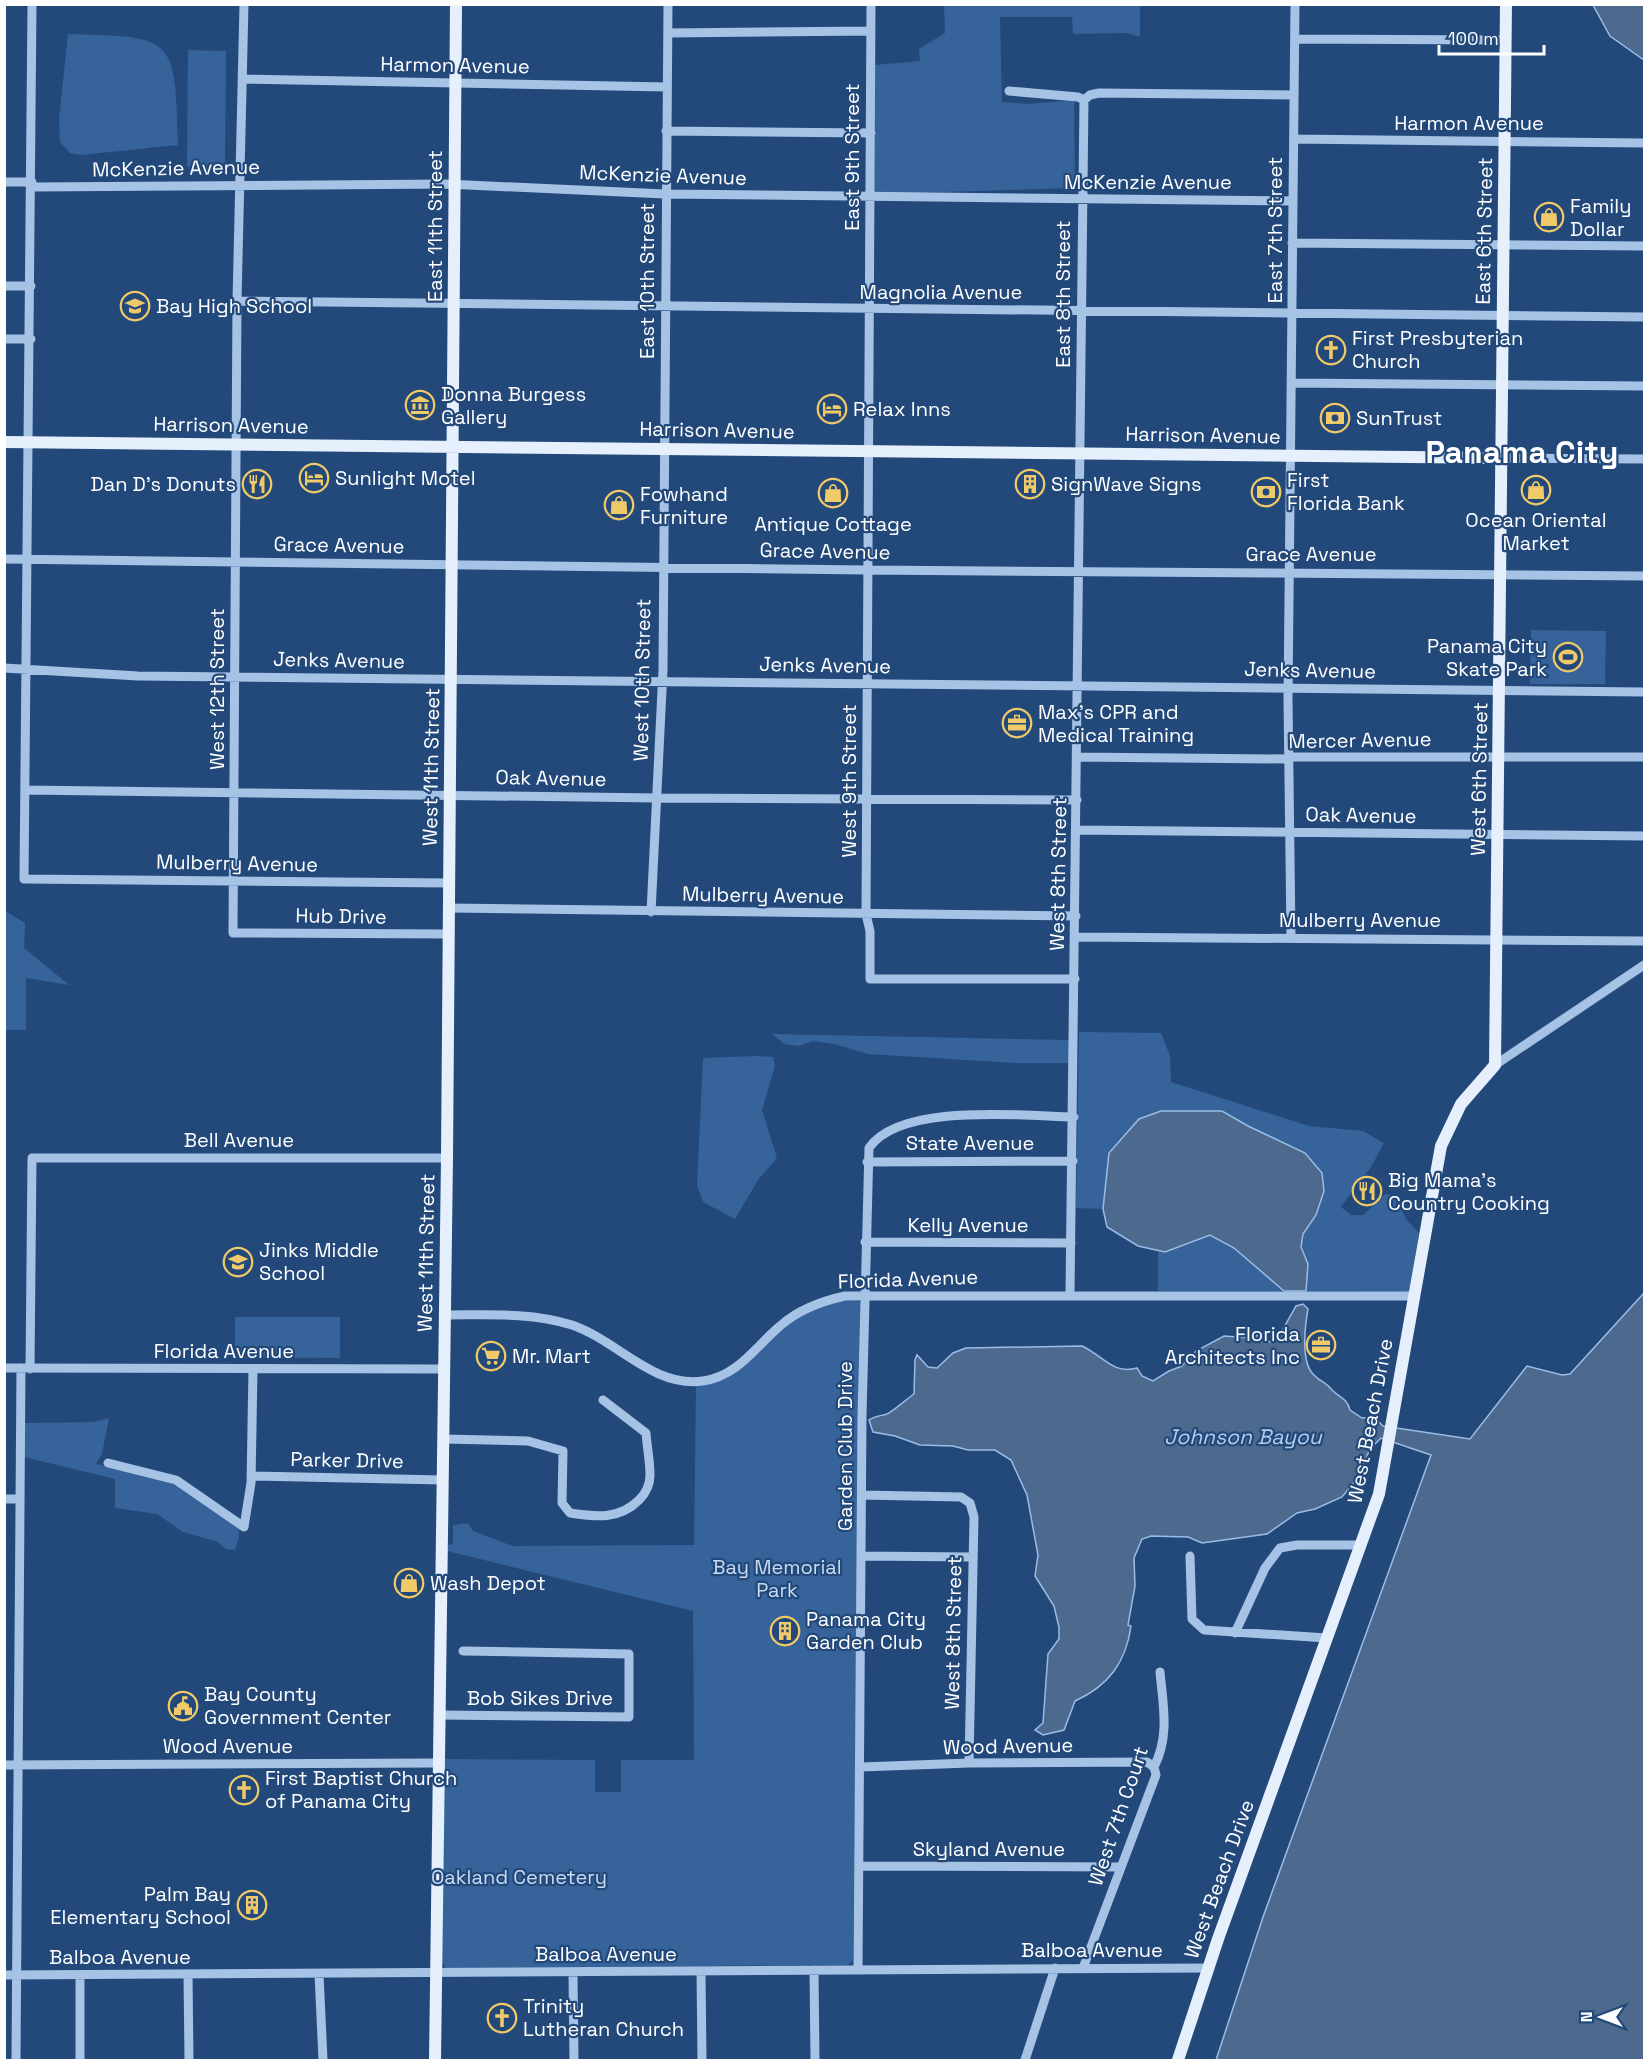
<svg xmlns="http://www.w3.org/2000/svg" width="1649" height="2065" font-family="'Space Grotesk',sans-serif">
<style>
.green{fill:#366399}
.water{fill:#4d698e;stroke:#9abde6;stroke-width:1.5}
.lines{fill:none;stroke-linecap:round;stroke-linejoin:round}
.minor{stroke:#a6c2e5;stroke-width:9}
.major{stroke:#e6effc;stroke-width:12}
.labels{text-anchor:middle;stroke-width:4.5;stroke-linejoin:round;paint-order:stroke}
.street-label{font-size:20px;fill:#fff;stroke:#23497b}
.poi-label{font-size:20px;fill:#fff;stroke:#23497b;text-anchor:start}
.park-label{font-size:20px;fill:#c9dcf4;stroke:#23497b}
.water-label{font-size:21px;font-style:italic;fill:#b1cced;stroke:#23497b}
.town-label{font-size:32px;font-weight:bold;fill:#fff;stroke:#23497b}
</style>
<rect width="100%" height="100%" fill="#23497b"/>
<path class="green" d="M944 5H1140V37L1127 33 1073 34 1072 17H1000L1002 102 1029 104 1074 100 1075 188 874 194 875 65 920 61 919 49 945 33Z
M68 34C177 36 175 39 178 145L81 155 70 153 60 142 59 119Z
M188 50 226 51 225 168 187 167Z
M1531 630 1606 631 1605 684H1530Z
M5 911 25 923 24 948 69 985 26 978V1030H5Z
M1079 1032 1161 1033 1170 1056 1171 1082 1309 1126 1363 1131 1384 1143 1371 1167 1341 1207 1351 1215H1363L1385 1194 1393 1195 1407 1220 1419 1233 1409 1292 1306 1291 1308 1264 1301 1247 1303 1234 1316 1215 1248 1126 1222 1111 1104 1192 1103 1209 1076 1208Z
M772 1034 1071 1040V1063H1015L868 1054 834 1044 813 1041 799 1046 784 1044Z
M756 1056 773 1057 775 1066 762 1110 777 1158 758 1180 735 1219 703 1202 697 1185 703 1058Z
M1210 1235 1234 1248 1284 1291H1158V1250L1165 1252Z
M849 1300 861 1302 853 1961 847 1965 446 1968 442 1963 445 1759 595 1760V1792H621V1760H694L693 1611 447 1551 448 1545 453 1544V1525L468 1523 473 1531 513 1546 694 1545 696 1386C746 1380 757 1346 794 1321 810 1310 830 1303 849 1300Z
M235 1317H340V1358L235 1357Z
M109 1418 102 1454 96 1464 160 1477 182 1487 238 1526 239 1536 235 1550 226 1549 218 1542 183 1532 157 1514 115 1508V1479L24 1457 25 1423 94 1422Z"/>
<path class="water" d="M1593 5H1644V60L1610 36Z
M1161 1111H1222L1248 1126 1305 1153 1322 1173 1324 1191 1316 1215 1303 1234 1301 1247 1308 1264 1306 1291H1284L1234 1248 1210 1235 1165 1252 1138 1246 1107 1227 1103 1209 1109 1153 1139 1119Z
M1644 1293V2060H1216L1263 1917 1431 1455 1381 1438 1370 1449 1357 1479 1342 1497 1315 1509 1297 1513 1267 1534 1202 1543 1188 1537 1151 1536 1142 1539 1134 1558 1135 1586 1128 1625 1131 1626C1126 1663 1108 1686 1075 1701L1064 1730 1043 1735 1035 1730 1043 1723 1048 1654 1059 1639V1627L1054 1606 1035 1576 1038 1555 1027 1495 1011 1460 995 1450H968L953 1446 920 1445 895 1436 873 1432 869 1420C875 1416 880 1416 887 1414 892 1412 908 1398 914 1394L915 1360 917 1355 928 1367 937 1368 953 1353 966 1348 1082 1346C1102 1355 1113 1375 1137 1368L1142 1376 1153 1381 1169 1371 1182 1366 1196 1351 1224 1336 1252 1338 1258 1335 1270 1342 1283 1329 1296 1306 1303 1304 1308 1309C1305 1326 1300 1364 1315 1376 1322 1383 1325 1381 1332 1390 1340 1398 1347 1398 1350 1410L1362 1418 1374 1417 1383 1426 1470 1439 1527 1366 1562 1375 1570 1374Z"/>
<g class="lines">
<path class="minor" d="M32 4 24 879 449 883
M244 4 237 301 233 933 449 934
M871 4 866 914 870 931V979H1075
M668 33 871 31
M1295 39 1506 40
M243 79 667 87
M1009 91 1078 97 1084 100
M1084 100 1090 95 1099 93 1294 95
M666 131 871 133
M1294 139 1644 143
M4 182H32
M32 187 446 184 665 194 1293 201
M1292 243 1644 246
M4 286H31
M237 301 1644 317
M4 339H31
M1291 383 1644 386
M1502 458 1644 459
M4 559 868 570 1644 576
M4 668 138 676 1644 692
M1077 757 1284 759 1289 757H1644
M25 790 657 798 1077 800
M1077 830 1644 836
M449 908 1076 916
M651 912 663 670 668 4
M1076 937 1644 941
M1291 937 1288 699 1295 4
M1495 1065 1644 965
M867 1162 1073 1161
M865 1242 1071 1243
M1070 1294 1084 100
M445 1315C487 1315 531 1312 572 1325 618 1341 653 1388 703 1381 738 1376 755 1347 780 1326 798 1310 822 1301 845 1296H1414
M4 1368 444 1369
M30 1369 32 1158H447
M443 1439 528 1441 563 1451 562 1503 570 1513C596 1517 619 1520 639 1500 646 1493 650 1485 650 1475 650 1461 647 1447 646 1433L603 1400
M108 1463 176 1480 244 1527 251 1483 253 1369
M251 1476 442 1480
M862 1495 961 1497 970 1503 974 1517 969 1763
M4 1499H20
M862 1556 971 1557
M1190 1556 1192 1619 1204 1630 1327 1638
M1235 1633 1265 1568 1280 1548 1297 1545H1361
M439 1715 629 1717V1654L463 1651
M4 1765 439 1763
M861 1767 969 1763 1147 1762 1154 1767
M859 1866 1120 1867
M1083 1968 1156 1775 1154 1767C1170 1736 1163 1705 1160 1672
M858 1969 862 1416 869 1148C900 1102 1024 1116 1074 1117
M814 1970 815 2060
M701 1971 702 2060
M573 1972 574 2060
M188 1974 189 2060
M319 1974 323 2060
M4 1975 1208 1968
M16 2060 21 1368
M80 2060V1975
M1025 2060 1055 1968"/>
<path class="major" d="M4 442 1502 458
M435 2060 447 1158 456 4
M1178 2060 1218 1939 1379 1494 1441 1146 1461 1104 1495 1065 1506 4"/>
</g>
<defs>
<g id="shop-ring" transform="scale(1.5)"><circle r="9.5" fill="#23497b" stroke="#f0c969" stroke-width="1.5"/><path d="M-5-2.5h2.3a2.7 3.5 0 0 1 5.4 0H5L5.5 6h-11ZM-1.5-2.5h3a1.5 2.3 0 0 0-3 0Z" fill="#f0c969"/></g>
<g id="school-ring" transform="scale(1.5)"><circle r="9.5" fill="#23497b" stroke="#f0c969" stroke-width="1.5"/><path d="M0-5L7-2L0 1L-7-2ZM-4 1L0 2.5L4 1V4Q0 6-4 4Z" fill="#f0c969"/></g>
<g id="church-ring" transform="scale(1.5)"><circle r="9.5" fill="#23497b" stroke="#f0c969" stroke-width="1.5"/><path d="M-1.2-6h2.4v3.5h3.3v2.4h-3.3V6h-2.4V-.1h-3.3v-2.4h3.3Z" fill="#f0c969"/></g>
<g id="museum-ring" transform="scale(1.5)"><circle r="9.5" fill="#23497b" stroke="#f0c969" stroke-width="1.5"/><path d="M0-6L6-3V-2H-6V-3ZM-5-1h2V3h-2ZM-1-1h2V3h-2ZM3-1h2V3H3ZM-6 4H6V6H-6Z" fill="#f0c969"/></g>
<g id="hotel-ring" transform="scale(1.5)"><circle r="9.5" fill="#23497b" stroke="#f0c969" stroke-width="1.5"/><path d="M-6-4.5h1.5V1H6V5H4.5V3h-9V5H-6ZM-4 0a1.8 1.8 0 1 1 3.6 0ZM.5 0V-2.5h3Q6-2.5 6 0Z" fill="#f0c969"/></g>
<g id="bank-ring" transform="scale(1.5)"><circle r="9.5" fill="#23497b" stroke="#f0c969" stroke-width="1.5"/><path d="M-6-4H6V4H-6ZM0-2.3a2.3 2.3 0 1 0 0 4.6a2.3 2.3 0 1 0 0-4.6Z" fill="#f0c969"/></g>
<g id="restaurant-ring" transform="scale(1.5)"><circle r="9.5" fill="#23497b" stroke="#f0c969" stroke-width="1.5"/><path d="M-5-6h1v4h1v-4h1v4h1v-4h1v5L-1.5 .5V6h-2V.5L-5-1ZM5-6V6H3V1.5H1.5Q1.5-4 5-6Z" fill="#f0c969"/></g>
<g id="building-ring" transform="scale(1.5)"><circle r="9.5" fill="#23497b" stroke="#f0c969" stroke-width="1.5"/><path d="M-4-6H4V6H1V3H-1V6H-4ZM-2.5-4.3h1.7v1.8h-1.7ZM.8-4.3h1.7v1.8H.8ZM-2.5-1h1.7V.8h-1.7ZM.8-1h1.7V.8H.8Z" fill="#f0c969"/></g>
<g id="stadium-ring" transform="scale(1.5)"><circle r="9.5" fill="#23497b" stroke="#f0c969" stroke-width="1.5"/><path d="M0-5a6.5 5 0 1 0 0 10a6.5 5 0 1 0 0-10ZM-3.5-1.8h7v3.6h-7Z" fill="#f0c969"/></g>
<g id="office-ring" transform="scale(1.5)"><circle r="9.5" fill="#23497b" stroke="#f0c969" stroke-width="1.5"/><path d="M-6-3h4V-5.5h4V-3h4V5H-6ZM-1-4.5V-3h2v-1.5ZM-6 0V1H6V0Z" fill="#f0c969"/></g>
<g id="supermarket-ring" transform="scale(1.5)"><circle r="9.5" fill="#23497b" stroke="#f0c969" stroke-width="1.5"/><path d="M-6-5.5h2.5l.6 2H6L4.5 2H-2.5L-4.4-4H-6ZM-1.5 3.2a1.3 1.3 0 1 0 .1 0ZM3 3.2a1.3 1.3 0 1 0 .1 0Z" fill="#f0c969"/></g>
<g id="civic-ring" transform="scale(1.5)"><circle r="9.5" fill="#23497b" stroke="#f0c969" stroke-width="1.5"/><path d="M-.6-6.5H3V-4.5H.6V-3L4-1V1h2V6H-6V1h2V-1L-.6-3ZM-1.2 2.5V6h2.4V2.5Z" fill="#f0c969"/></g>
</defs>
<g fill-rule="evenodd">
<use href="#shop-ring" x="1549" y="217"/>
<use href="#school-ring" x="135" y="306"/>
<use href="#church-ring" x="1331" y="350"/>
<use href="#museum-ring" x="420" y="405"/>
<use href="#hotel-ring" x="832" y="409"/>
<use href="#bank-ring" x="1335" y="418"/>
<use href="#hotel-ring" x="314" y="478"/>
<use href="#restaurant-ring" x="257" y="484"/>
<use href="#building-ring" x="1030" y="484"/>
<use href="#shop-ring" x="1536" y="490"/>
<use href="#bank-ring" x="1266" y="492"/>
<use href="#shop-ring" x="833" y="493"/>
<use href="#shop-ring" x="619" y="505"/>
<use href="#stadium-ring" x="1568" y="657"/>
<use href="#office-ring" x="1017" y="723"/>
<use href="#restaurant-ring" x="1367" y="1191"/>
<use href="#school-ring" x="238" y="1262"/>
<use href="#office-ring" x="1321" y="1345"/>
<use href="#supermarket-ring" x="491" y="1356"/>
<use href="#shop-ring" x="409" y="1583"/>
<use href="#building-ring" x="785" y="1631"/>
<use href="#civic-ring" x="183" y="1706"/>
<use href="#church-ring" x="244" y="1790"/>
<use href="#building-ring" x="252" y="1905"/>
<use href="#church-ring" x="502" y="2018"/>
</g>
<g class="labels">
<g class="street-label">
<text transform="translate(455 65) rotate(1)" y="7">Harmon Avenue</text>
<text x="1469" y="130">Harmon Avenue</text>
<text transform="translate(852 157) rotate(-90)" y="7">East 9th Street</text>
<text transform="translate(176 168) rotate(-1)" y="7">McKenzie Avenue</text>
<text transform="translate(663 175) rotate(2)" y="7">McKenzie Avenue</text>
<text x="1148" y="189">McKenzie Avenue</text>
<text transform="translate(435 226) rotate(-90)" y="7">East 11th Street</text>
<text transform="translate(1275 230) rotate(-90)" y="7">East 7th Street</text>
<text transform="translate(1484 231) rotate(-89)" y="7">East 6th Street</text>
<text transform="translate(647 281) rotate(-90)" y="7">East 10th Street</text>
<text x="941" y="299">Magnolia Avenue</text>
<text transform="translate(1063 294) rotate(-90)" y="7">East 8th Street</text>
<text transform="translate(231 425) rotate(1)" y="7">Harrison Avenue</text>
<text transform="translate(717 430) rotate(1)" y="7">Harrison Avenue</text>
<text transform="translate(1203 435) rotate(1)" y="7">Harrison Avenue</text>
<text transform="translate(339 545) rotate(1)" y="7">Grace Avenue</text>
<text transform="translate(825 551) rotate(1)" y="7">Grace Avenue</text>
<text x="1311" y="561">Grace Avenue</text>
<text transform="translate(339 660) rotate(1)" y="7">Jenks Avenue</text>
<text transform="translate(825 665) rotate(1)" y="7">Jenks Avenue</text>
<text transform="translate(1310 670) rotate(1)" y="7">Jenks Avenue</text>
<text transform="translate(642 680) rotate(-89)" y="7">West 10th Street</text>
<text transform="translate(217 689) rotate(-90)" y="7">West 12th Street</text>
<text transform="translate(1360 740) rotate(-1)" y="7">Mercer Avenue</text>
<text transform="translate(431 767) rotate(-89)" y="7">West 11th Street</text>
<text transform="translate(551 778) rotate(1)" y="7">Oak Avenue</text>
<text transform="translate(1479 779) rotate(-89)" y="7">West 6th Street</text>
<text transform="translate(849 781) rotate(-90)" y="7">West 9th Street</text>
<text transform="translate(1361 815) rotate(1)" y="7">Oak Avenue</text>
<text transform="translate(237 863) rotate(1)" y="7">Mulberry Avenue</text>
<text transform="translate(1058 874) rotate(-89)" y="7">West 8th Street</text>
<text transform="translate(763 895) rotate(1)" y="7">Mulberry Avenue</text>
<text transform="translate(341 916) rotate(1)" y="7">Hub Drive</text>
<text x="1360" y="927">Mulberry Avenue</text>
<text x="239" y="1147">Bell Avenue</text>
<text x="970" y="1150">State Avenue</text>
<text x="968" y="1232">Kelly Avenue</text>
<text transform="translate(426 1253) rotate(-89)" y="7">West 11th Street</text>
<text transform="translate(908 1279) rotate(-2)" y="7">Florida Avenue</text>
<text x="224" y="1358">Florida Avenue</text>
<text transform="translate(1370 1421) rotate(-79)" y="7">West Beach Drive</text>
<text transform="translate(845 1446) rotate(-90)" y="7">Garden Club Drive</text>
<text transform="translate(347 1460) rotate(1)" y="7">Parker Drive</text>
<text transform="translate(953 1633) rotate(-89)" y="7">West 8th Street</text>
<text x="540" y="1705">Bob Sikes Drive</text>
<text x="228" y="1753">Wood Avenue</text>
<text transform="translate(1008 1746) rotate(-1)" y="7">Wood Avenue</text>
<text transform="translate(1118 1816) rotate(-71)" y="7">West 7th Court</text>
<text x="989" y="1856">Skyland Avenue</text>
<text transform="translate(1219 1879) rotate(-70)" y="7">West Beach Drive</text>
<text x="1092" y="1957">Balboa Avenue</text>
<text x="606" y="1961">Balboa Avenue</text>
<text x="120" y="1964">Balboa Avenue</text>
</g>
<g class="poi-label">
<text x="1570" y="213">Family<tspan x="1570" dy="23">Dollar</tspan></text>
<text x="156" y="313">Bay High School</text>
<text x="1352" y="345">First Presbyterian<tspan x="1352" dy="23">Church</tspan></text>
<text x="441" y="401">Donna Burgess<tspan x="441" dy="23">Gallery</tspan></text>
<text x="853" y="416">Relax Inns</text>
<text x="1356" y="425">SunTrust</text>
<text x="335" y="485">Sunlight Motel</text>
<text x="1287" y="487">First<tspan x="1287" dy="23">Florida Bank</tspan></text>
<text x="236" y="491" text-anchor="end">Dan D's Donuts</text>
<text x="1051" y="491">SignWave Signs</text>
<text x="640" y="501">Fowhand<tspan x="640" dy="23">Furniture</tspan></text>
<text x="1536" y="527" text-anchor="middle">Ocean Oriental<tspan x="1536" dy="23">Market</tspan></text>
<text x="833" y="531" text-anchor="middle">Antique Cottage</text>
<text x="1547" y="653" text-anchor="end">Panama City<tspan x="1547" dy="23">Skate Park</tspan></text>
<text x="1038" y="719">Max's CPR and<tspan x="1038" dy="23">Medical Training</tspan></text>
<text x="1388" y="1187">Big Mama's<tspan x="1388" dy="23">Country Cooking</tspan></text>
<text x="259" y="1257">Jinks Middle<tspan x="259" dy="23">School</tspan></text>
<text x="1300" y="1341" text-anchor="end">Florida<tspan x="1300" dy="23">Architects Inc</tspan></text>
<text x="512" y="1363">Mr. Mart</text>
<text x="430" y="1590">Wash Depot</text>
<text x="806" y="1626">Panama City<tspan x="806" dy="23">Garden Club</tspan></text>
<text x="204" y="1701">Bay County<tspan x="204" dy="23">Government Center</tspan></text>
<text x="265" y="1785">First Baptist Church<tspan x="265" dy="23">of Panama City</tspan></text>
<text x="231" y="1901" text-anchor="end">Palm Bay<tspan x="231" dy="23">Elementary School</tspan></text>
<text x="523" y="2013">Trinity<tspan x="523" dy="23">Lutheran Church</tspan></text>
</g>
<g class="park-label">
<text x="777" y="1574">Bay Memorial<tspan x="777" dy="23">Park</tspan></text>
<text x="519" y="1884">Oakland Cemetery</text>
</g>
<g class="water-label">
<text x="1243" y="1444">Johnson Bayou</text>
</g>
<g class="town-label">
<text x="1522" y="463">Panama City</text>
</g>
</g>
<rect width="1649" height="2065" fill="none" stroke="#ffffff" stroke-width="12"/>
<g transform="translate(1601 2017) rotate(270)" stroke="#23497b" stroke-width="4.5" paint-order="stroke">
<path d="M0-4.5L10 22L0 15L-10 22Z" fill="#ffffff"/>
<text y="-9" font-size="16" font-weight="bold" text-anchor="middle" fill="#ffffff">N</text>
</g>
<path d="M1439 45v9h105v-9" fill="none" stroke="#ffffff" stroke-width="3"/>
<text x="1448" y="45" font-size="18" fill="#ffffff" stroke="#23497b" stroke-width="4.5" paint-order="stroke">100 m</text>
</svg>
